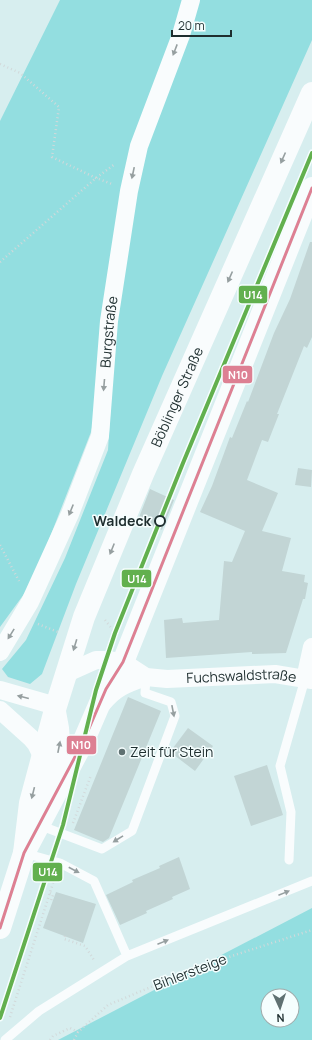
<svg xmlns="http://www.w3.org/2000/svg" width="312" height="1040" font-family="Manrope,sans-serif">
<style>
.green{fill:#93dee0;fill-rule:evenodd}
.building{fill:#c2d5d5}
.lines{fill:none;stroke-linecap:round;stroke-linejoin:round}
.path{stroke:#d2d9da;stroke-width:2.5;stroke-dasharray:1 3;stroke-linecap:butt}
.lane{stroke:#f9fcfd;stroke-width:9}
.street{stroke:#f9fcfd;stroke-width:18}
.secondary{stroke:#f9fcfd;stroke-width:22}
.bus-1-casing{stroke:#f5fefe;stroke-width:6}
.bus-1{stroke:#dd8093;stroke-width:3}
.rail-1-casing{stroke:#f5fefe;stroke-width:7}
.rail-1{stroke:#62b04e;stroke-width:4}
.oneway{fill:#969fa0}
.stop-dot{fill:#f5fefe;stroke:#1e2e2f;stroke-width:2}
.poi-dot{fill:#5f7172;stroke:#f5fefe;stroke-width:1.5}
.labels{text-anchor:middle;stroke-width:3;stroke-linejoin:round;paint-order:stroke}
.street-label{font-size:14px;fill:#1e2e2f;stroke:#f5fefe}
.stop-label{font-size:14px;font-weight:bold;fill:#1e2e2f;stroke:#f5fefe;text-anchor:end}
.poi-label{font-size:14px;fill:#1e2e2f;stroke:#f5fefe;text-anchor:start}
.line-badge{stroke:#f5fefe;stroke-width:1.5}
.badge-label{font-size:11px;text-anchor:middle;font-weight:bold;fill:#fff}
</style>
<rect width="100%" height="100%" fill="#d7eeef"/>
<path class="green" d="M60 0H312V40L162 376 76 584 42 674 30 684 8 677 2 669 26 640 65 558 108 450 116 321 91 432 32 583 0 627V121Z
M312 908V1040H58ZM268 996H292V1020H268Z"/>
<path class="building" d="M310 242H312V337L307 348 304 346 277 414H279L268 442 262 440 247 480 278 493 262 531 291 538 282 571 305 575 304 582 308 583 305 599H303L286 653 252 654V652L166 658 164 620 182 618 183 623 219 620 224 561 232 562 245 531 200 512 212 486 230 437 232 438 247 401 248 402 274 333 290 299Z
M298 468 312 470 311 487 295 485Z
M150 489 174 500 162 530 138 520Z
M128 697 161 711 109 838 103 842 74 830Z
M188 728 213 746 195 771 170 752Z
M267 765 283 815 251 826 234 776Z
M179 857 190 889 172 897 173 899 146 911 147 913 120 925 106 895 133 882 132 880 160 868 159 866Z
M56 892 96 904 83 943 43 928Z"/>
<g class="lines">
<path class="path" d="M0 64 20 73 59 107 52 157 96 178 112 184
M0 262 96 178 115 164
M0 545 19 581
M105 620 113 630
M38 624 58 632
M73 823 91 775
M50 893 53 895 51 901
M65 936 64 939 85 946 94 960
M10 1017 55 877
M50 1040 53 1036 70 1028 78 1032
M74 1040 78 1032 108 1005 201 966 312 930"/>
<path class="lane" d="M39 825 102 849 132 831 175 716 171 702 145 693 146 677
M24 853 60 863 94 881 127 956
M289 860 291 812 280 766 305 679
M5 1040 39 1011 127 956 312 881"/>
<g class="street">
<path id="s1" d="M0 652 30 602 70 514 100 436 109 321 129 191 139 146 181 35 191 0"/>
<path id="s2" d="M67 673 96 660H106L123 662 146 677 167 679 275 674 312 680"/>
<path d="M305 679 312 647"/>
<path d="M0 690 56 706 60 728 61 742 55 770 52 797"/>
<path d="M102 704C116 687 126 684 146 677"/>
<path d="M0 710 31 738 36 744 42 756"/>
</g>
<g class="secondary">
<path id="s3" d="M24 853 30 803 56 706 84 617 143 474 312 93"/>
<path d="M0 928 24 853 84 740 106 689 123 662 312 188"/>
</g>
<g class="bus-1-casing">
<path id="bus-1" d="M0 928 24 853 84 740 106 689 123 662 312 188"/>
</g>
<use href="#bus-1" class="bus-1"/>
<g class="rail-1-casing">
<path id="rail-1" d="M0 1018 63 825 96 690 115 633 183 463 312 153"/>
</g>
<use href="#rail-1" class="rail-1"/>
</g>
<defs><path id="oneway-solid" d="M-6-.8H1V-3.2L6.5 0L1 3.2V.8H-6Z"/></defs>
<g class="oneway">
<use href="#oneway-solid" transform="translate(175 50) rotate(111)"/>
<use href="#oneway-solid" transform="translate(283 158) rotate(114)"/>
<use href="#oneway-solid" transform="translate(133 173) rotate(102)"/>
<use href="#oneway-solid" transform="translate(230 277) rotate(114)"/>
<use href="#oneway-solid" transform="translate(104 385) rotate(95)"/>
<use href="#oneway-solid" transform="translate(71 510) rotate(112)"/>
<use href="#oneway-solid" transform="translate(112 549) rotate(112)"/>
<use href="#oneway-solid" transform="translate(11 634) rotate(122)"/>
<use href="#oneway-solid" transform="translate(75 645) rotate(107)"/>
<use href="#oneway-solid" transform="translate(23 697) rotate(-166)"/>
<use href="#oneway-solid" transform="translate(173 711) rotate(79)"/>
<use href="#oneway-solid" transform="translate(59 747) rotate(-79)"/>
<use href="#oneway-solid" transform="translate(33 793) rotate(104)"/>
<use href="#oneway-solid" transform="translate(118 839) rotate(148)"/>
<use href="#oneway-solid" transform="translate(74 870) rotate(28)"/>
<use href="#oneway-solid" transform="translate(284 893) rotate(-22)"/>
<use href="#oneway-solid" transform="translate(163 942) rotate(-22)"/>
</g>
<circle class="stop-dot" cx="160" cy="521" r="5"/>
<circle class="poi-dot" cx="122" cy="752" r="4"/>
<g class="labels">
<g class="street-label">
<text dy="5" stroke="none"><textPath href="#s1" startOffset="343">Burgstraße</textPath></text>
<text dy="5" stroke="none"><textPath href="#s3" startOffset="483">Böblinger Straße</textPath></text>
<text dy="5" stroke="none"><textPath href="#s2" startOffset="182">Fuchswaldstraße</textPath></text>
<text transform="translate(190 972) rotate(-21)" y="5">Bihlersteige</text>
</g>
<g class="stop-label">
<text x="151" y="526">Waldeck</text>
</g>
<g class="poi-label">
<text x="130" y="757">Zeit für Stein</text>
</g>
</g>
<g class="line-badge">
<rect x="238" y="285" width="30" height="19" rx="4" fill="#62b04e"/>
<rect x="222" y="365" width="31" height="19" rx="4" fill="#dd8093"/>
<rect x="121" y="569" width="31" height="19" rx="4" fill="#62b04e"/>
<rect x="66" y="735" width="31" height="20" rx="4" fill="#dd8093"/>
<rect x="32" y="862" width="31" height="20" rx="4" fill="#62b04e"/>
</g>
<g class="badge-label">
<text x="253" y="299">U14</text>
<text x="238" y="379">N10</text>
<text x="137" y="583">U14</text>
<text x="81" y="749">N10</text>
<text x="48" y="876">U14</text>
</g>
<g transform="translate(280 1008) rotate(177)"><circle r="19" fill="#f5fefe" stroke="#9fabab"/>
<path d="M0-3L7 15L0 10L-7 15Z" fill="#5f7172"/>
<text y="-6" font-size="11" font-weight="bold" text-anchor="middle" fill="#1e2e2f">N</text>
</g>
<path d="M172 30v6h59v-6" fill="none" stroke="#1e2e2f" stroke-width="2"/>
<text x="178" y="30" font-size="12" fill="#1e2e2f" stroke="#f5fefe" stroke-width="3" paint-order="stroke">20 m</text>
</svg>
